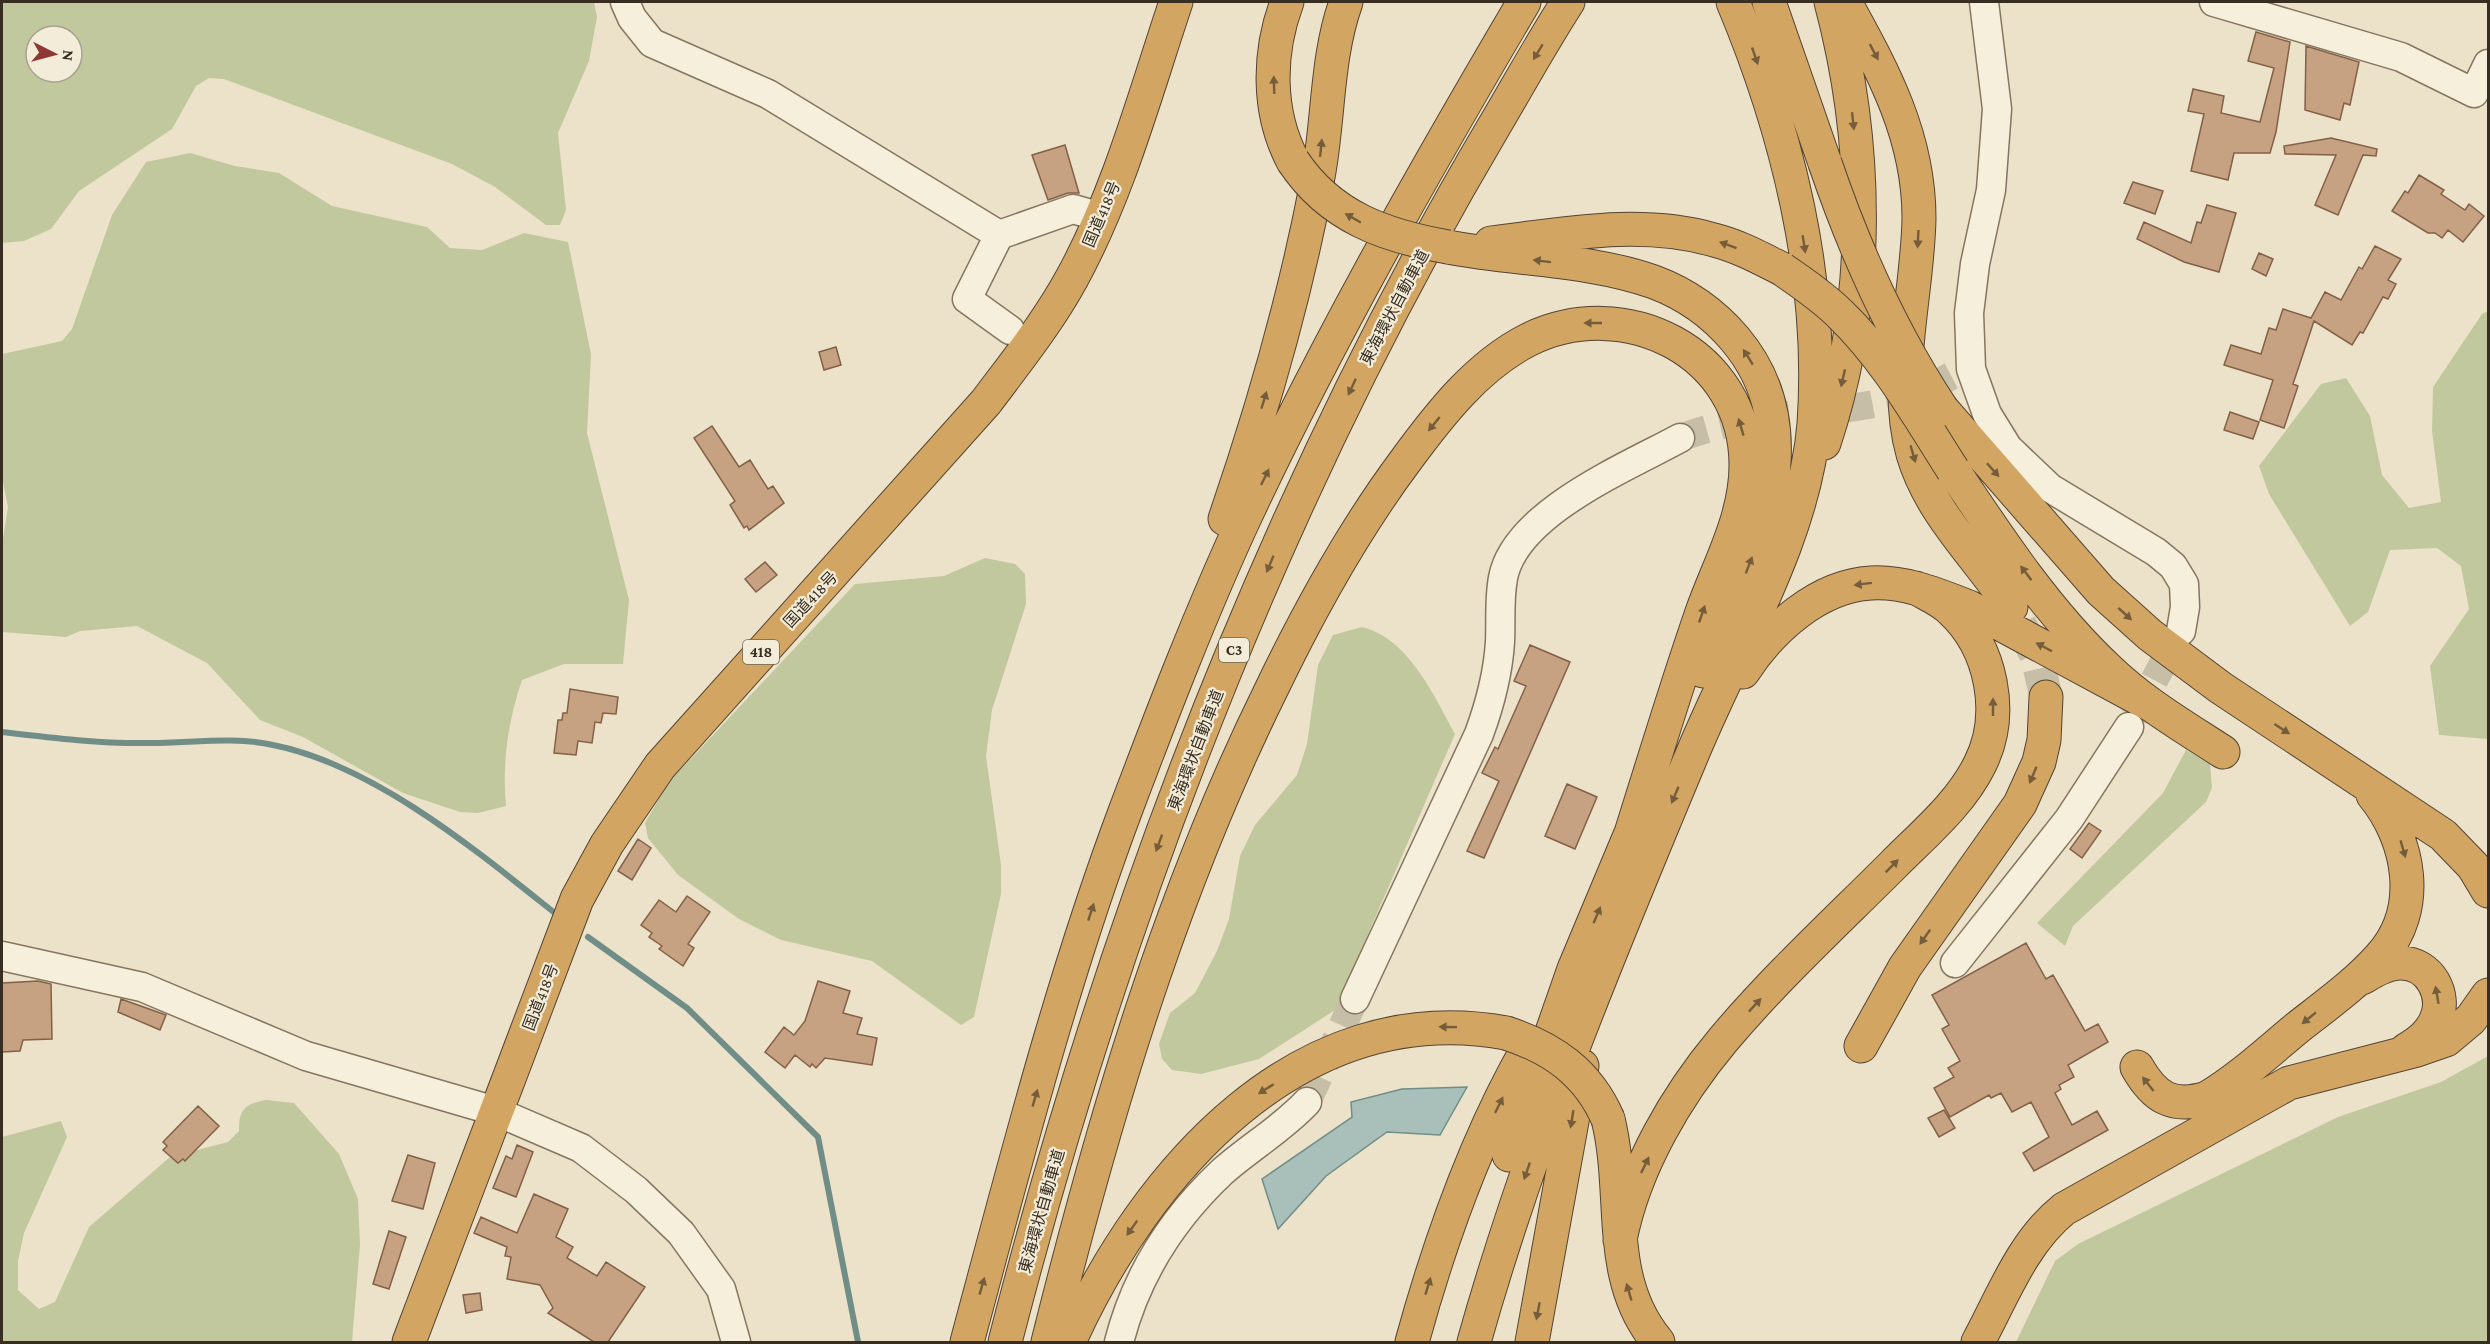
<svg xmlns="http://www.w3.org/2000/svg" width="2490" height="1344" font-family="'Crimson Pro','Noto Sans JP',serif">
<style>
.green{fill:#c2c89d;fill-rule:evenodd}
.water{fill:#a9c0ba;stroke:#708d87;stroke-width:1.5}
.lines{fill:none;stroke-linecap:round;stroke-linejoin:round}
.stream{stroke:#708d87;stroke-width:6}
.building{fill:#c6a182;stroke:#836147;stroke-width:1.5}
.minor-tunnel{stroke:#c7bea7;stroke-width:28;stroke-dasharray:28 14;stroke-linecap:butt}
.highway-tunnel{stroke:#c7bea7;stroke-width:33;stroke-dasharray:33 16;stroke-linecap:butt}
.minor-casing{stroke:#86755f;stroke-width:31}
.highway-casing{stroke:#544433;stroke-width:35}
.minor{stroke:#f6efdc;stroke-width:28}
.highway{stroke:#d2a562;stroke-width:33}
.highway-bridge-casing{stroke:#544433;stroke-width:35;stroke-linecap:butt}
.highway-bridge{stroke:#d2a562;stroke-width:33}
.oneway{fill:#755d3b}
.labels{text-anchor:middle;stroke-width:4.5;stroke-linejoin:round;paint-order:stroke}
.shield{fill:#f3ecd8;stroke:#6f6658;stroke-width:1.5}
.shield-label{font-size:15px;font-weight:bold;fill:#372d21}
.street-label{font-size:16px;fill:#372d21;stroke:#f3ecd8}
</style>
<rect width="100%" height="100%" fill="#ebe2c9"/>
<path class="green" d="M2 2H594L597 17 589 61 558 133 566 210 560 225H546L495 187 452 164 224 79 209 78 196 86 172 129 79 191 51 229 24 241 2 243ZM36 36H72V72H36Z
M190 153 235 166 279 173 332 206 427 227 450 248 482 250 524 233 568 242 591 354 587 433 629 600 623 664H564L522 680C508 721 502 763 506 806L478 813 460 812 403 793 303 737 260 720 207 663 137 626 80 631 66 637 2 632V545L8 507 2 477V354L62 341 72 329 112 215 146 162Z
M2488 311V739L2439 735 2430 666 2469 609 2461 566 2437 548 2390 550 2368 612 2350 626 2269 494 2259 466 2321 384 2346 378 2370 416 2382 475 2409 508 2441 502 2432 431 2433 387 2482 314Z
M985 558 1015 564 1025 574 1026 604 992 710 986 756 1001 865V894L974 1017 961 1025 872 961 781 940 739 919 678 875 648 838 645 823 668 783 855 584 944 576Z
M1362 627C1408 638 1434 695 1455 734L1335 1010 1259 1059 1201 1074 1172 1070 1162 1059 1159 1044 1170 1013 1195 993 1217 951 1229 919 1240 856 1255 825 1297 775 1307 744 1318 665 1333 635Z
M2186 750 2210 763 2212 788 2206 802 2073 926 2065 946 2037 923 2163 793Z
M2488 1056V1342H2016L2055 1261 2078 1244 2338 1117 2441 1082Z
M266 1100 294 1103 339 1154 358 1199 360 1245 352 1342H2V1137L61 1121 67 1137 24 1233 18 1261V1290L39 1309 55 1302 89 1227 170 1157 228 1142 239 1131C239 1109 245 1104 266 1100Z"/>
<path class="water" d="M1467 1087 1440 1135 1387 1132 1326 1176 1278 1229 1262 1179 1352 1117 1351 1102 1402 1089Z"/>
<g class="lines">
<path class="stream" d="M2 732C52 738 101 744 151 743 192 743 233 736 273 745 374 765 477 851 556 914
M588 937 687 1008 818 1137 858 1342"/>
</g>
<path class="building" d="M2256 32 2290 42 2276 132 2270 153H2234L2228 180 2191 171 2204 114 2188 111 2193 89 2224 96 2221 113 2260 122 2274 68 2248 61Z
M2306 46 2359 62 2350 105 2344 103 2340 120 2305 110Z
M2331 138 2377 149 2376 156 2363 155 2338 215 2315 205 2336 155 2285 154 2284 146Z
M1065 145 1079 193H1068L1048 200 1032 155Z
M2419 175 2444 190 2441 194 2465 210 2469 204 2484 216 2463 242 2448 230 2442 238 2435 233H2428L2392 211 2405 191 2408 193Z
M2133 182 2163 191 2155 214 2124 203Z
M2207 205 2236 213 2219 272 2184 262 2137 239 2144 222 2191 243 2197 222 2201 223Z
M2375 246 2401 259 2388 280 2396 284 2388 299 2383 297 2363 333 2360 332 2352 345 2314 321 2293 384 2298 386 2284 428 2260 420 2273 380 2224 365 2231 345 2261 354 2269 328 2276 330 2283 309 2311 318 2325 292 2341 300 2359 267 2362 269Z
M2259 253 2273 259 2266 276 2252 269Z
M836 347 841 365 824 370 819 352Z
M2230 412 2259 422 2253 439 2224 430Z
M712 426 739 467 750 460 768 489 773 486 784 503 749 530 747 526 744 528 730 505 735 501 694 438Z
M765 562 777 575 756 592 745 579Z
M1530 645 1570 662 1484 858 1467 851 1499 781 1482 773 1495 747 1498 749 1526 686 1514 681Z
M570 689 618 697 616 714 603 713 601 723 595 722 592 743 578 741 576 755 554 753 558 720H562L563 713H567Z
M1567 784 1597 797 1575 849 1545 836Z
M2089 823 2101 831 2082 858 2070 849Z
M638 839 651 848 632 880 618 871Z
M687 896 710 912 688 944 694 948 683 966 659 949 662 946 649 937 652 933 641 925 659 900 676 912Z
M2026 943 2046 979 2053 975 2085 1031 2098 1024 2108 1042 2068 1065 2074 1077 2059 1085 2061 1089 2055 1093 2072 1125 2097 1111 2108 1130 2034 1171 2023 1153 2049 1137 2031 1102 2012 1112 2001 1093 1991 1098 1989 1095 1950 1117 1934 1088 1954 1077 1948 1068 1960 1061 1942 1029 1949 1025 1932 995Z
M38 981 51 984 52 1039 23 1040 20 1051 2 1052V983Z
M818 981 850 991 843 1013 862 1018 857 1034 877 1038 872 1065 825 1058 816 1068 812 1064 810 1067 795 1055 785 1068 765 1052 784 1027 794 1035 805 1021Z
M121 999 166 1015 160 1030 118 1012Z
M198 1106 219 1126 185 1161 183 1159 178 1163 163 1150 167 1146 163 1142Z
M1944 1110 1955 1128 1939 1137 1928 1118Z
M517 1145 533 1152 516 1197 493 1188 506 1156 512 1159Z
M408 1155 435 1163 423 1209 392 1201Z
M534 1194 568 1209 556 1237 573 1247 567 1258 597 1276 606 1262 645 1287 608 1342H594L548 1313 553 1308 540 1285 507 1279 511 1257 505 1256 507 1247 474 1233 481 1217 517 1233Z
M389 1231 406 1237 389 1289 373 1284Z
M480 1293 482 1310 466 1313 463 1295Z"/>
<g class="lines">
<path class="minor-tunnel" d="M1680 438C1756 408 1842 419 1920 392 1932 387 1945 379 1957 373
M2134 717 2181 631
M1307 1102 1355 999"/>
<path class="highway-tunnel" d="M2020 624 2037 657 2046 697"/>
<g class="minor-casing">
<path id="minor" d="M625 2 632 18 652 43 768 94 999 235
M1984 2 1997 109 1991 190 1975 264 1969 313 1971 369 1987 414 2008 448 2050 488 2156 552 2173 566 2184 584 2185 607 2181 631
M2214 2 2401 57 2474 93 2488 64
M1010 330 967 299 999 235 1073 209 1101 217
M2 956 142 987 306 1056 495 1111 581 1148 636 1190 681 1233 721 1289 736 1342
M1955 963 2069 819 2129 727
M1355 999 1479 734C1490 704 1498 674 1500 642 1501 620 1499 599 1503 578 1515 513 1627 467 1680 438
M1119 1342C1136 1276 1172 1219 1222 1172 1250 1147 1282 1129 1307 1102"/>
</g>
<g class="highway-casing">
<path id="highway" d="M1287 2C1268 53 1267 112 1293 161
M1769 2 1825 163
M1845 2C1883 71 1919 136 1919 218 1918 293 1892 381 1913 454 1930 513 1978 557 2011 607
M1491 243C1565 234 1641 219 1714 240 1738 246 1760 258 1782 269
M1448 247C1516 260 1589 259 1654 282 1686 294 1713 313 1735 339 1820 440 1748 569 1703 671
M1942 409 2101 591 2150 635 2221 688 2443 835 2473 866 2488 891
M1824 443C1871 302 1869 145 1831 2
M1953 470C1999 539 2047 612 2108 669 2142 702 2183 726 2223 752
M1225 519C1264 406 1296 294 1318 177 1329 119 1326 58 1346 2
M1743 672C1771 629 1818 586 1871 583 1905 581 1938 595 1969 607L2151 705
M2362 978C2374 971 2387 963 2401 963 2430 963 2447 995 2436 1020 2430 1034 2419 1042 2406 1050
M1861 1046 1905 967 2020 804 2039 762 2044 740 2046 697
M2137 1067C2154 1097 2172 1109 2207 1098 2239 1079 2268 1052 2297 1028 2325 1006 2356 984 2380 957 2423 910 2410 840 2373 795
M1608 1119C1627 1195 1604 1278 1658 1342
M1509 1155 1574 969 1641 809
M1620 1240C1634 1168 1676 1096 1723 1040 1776 977 1837 921 1894 864 1925 833 1961 803 1980 764 2005 714 1992 648 1951 610 1941 600 1928 595 1916 588
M409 1342 577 899 607 844 660 766 986 402C1016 362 1048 322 1072 278 1119 192 1145 94 1176 2
M967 1342C1015 1164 1061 982 1126 809 1163 711 1201 612 1245 517 1328 340 1425 170 1524 2
M1005 1342C1114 919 1270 505 1493 128 1518 86 1542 42 1568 2
M1048 1342C1104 1118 1169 896 1272 688 1310 609 1353 531 1406 460 1439 415 1477 366 1528 340 1624 292 1746 352 1746 465 1746 518 1719 564 1702 612 1677 684 1655 757 1632 830
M1069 1342C1146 1172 1299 995 1506 1033
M1412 1342C1440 1240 1476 1138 1529 1046
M1474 1342C1531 1139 1613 944 1694 750 1737 647 1805 536 1814 424 1824 280 1788 133 1733 2
M1532 1342 1582 1066
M1978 1342C2003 1296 2022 1243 2064 1209L2289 1083 2417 1050 2446 1040 2471 1019 2488 995"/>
</g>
<use href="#minor" class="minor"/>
<use href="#highway" class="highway"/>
<g class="highway-bridge-casing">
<path id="highway-bridge" d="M1293 161C1330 217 1385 236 1448 247
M1825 163C1855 251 1891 332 1942 409
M1782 269C1802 283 1822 296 1840 314 1886 358 1919 417 1953 470
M1506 1033C1553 1048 1588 1073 1608 1119"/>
</g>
<use href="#highway-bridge" class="highway-bridge"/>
</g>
<defs><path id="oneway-solid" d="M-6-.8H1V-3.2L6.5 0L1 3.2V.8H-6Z" transform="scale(1.5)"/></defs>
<g class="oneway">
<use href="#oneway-solid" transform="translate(1538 52) rotate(121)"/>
<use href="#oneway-solid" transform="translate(1874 52) rotate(62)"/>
<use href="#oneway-solid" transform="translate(1755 56) rotate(71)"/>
<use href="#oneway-solid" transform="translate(1274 85) rotate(-92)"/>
<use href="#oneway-solid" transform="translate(1853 121) rotate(84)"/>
<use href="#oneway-solid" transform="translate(1321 148) rotate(-84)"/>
<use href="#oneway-solid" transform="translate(1353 218) rotate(-150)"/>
<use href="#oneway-solid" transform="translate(1918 239) rotate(93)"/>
<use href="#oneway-solid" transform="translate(1804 244) rotate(81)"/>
<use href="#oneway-solid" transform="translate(1728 245) rotate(-160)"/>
<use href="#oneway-solid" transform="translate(1542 261) rotate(-173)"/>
<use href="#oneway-solid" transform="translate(1593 323) rotate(180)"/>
<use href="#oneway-solid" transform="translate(1748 357) rotate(-122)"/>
<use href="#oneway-solid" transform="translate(1843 378) rotate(103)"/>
<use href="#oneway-solid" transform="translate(1352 387) rotate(115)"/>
<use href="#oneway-solid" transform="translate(1264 400) rotate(-73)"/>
<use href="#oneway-solid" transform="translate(1434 424) rotate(129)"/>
<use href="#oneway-solid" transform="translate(1741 427) rotate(-106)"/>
<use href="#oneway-solid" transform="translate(1913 454) rotate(74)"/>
<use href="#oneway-solid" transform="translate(1993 470) rotate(48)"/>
<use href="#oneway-solid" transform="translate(1265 477) rotate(-64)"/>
<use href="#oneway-solid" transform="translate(1270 564) rotate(113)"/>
<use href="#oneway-solid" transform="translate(1749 565) rotate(-69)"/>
<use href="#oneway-solid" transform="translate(2026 573) rotate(-127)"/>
<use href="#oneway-solid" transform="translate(1863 584) rotate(173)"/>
<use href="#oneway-solid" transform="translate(1702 614) rotate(-71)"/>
<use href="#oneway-solid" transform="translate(2125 614) rotate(42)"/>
<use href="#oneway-solid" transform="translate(2044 647) rotate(-152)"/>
<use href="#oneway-solid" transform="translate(1993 707) rotate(-90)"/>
<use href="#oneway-solid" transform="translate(2282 729) rotate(33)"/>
<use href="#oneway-solid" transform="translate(2033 775) rotate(113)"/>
<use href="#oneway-solid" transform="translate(1675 795) rotate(113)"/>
<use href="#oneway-solid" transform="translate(1159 843) rotate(110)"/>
<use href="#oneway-solid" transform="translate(2403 849) rotate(74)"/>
<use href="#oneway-solid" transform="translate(1892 866) rotate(-45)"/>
<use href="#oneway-solid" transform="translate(1091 912) rotate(-72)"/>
<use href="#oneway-solid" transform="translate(1597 915) rotate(-67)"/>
<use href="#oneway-solid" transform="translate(1925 937) rotate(125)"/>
<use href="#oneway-solid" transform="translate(2437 995) rotate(-100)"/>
<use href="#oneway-solid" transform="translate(1755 1005) rotate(-47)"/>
<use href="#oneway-solid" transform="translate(2309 1018) rotate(141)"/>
<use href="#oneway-solid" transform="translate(1448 1027) rotate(-179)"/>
<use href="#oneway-solid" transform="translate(2148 1084) rotate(-128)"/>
<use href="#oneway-solid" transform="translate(1266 1089) rotate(148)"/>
<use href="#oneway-solid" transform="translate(1035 1098) rotate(-74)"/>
<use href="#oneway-solid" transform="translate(1499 1105) rotate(-64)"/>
<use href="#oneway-solid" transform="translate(1572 1119) rotate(99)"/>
<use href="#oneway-solid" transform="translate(1645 1165) rotate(-64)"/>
<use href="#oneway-solid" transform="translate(1527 1171) rotate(109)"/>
<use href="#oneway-solid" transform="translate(1132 1228) rotate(125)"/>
<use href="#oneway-solid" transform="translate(982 1286) rotate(-74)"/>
<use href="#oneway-solid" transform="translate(1428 1286) rotate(-73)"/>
<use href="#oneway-solid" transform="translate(1629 1292) rotate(-106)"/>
<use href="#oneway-solid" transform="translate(1538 1311) rotate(101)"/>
</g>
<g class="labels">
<g class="shield">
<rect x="1219" y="638" width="30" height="24" rx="4.5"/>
<rect x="743" y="640" width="36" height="24" rx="4.5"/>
</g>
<g class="shield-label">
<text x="1234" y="655">C3</text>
<text x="761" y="657">418</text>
</g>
<g class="street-label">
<text transform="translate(1101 214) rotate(-67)" y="6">国道418号</text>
<text transform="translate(1394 307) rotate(-62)" y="6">東海環状自動車道</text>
<text transform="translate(810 599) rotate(-47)" y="6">国道418号</text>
<text transform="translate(1195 750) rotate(-69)" y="6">東海環状自動車道</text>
<text transform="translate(540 997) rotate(-69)" y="6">国道418号</text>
<text transform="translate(1041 1211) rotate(-74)" y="6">東海環状自動車道</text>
</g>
</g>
<rect width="2490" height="1344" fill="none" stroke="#372d21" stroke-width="6"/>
<g transform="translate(54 54) rotate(96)"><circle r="28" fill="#f3ecd8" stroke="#a8a08f" stroke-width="1.5"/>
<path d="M0-4.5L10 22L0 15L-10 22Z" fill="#8f3734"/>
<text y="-9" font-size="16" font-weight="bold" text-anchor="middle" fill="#372d21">N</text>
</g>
</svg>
